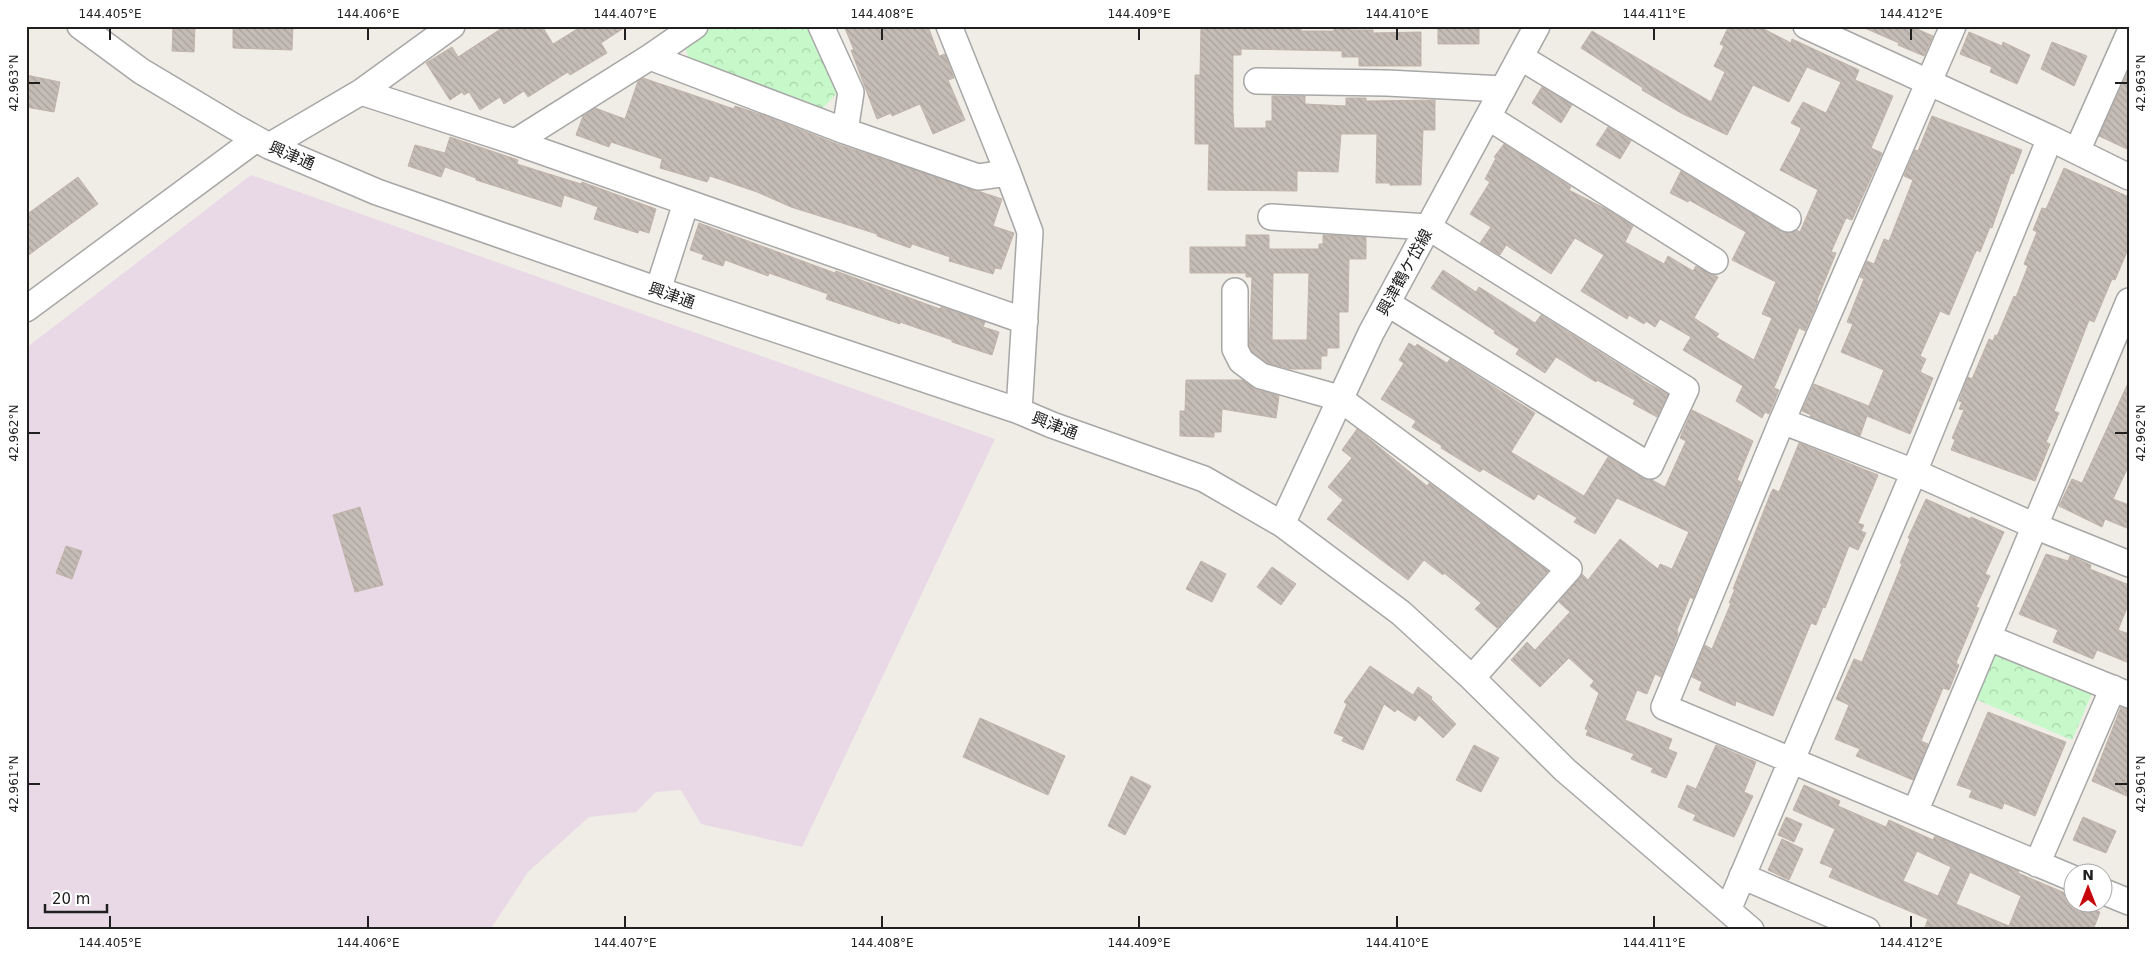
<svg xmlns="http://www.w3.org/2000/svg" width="2155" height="956" font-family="'DejaVu Sans','Noto Sans JP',sans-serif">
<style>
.industrial{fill:#e9d9e6}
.park{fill:url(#park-crowns)}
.building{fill:url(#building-back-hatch);stroke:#c1b3a9;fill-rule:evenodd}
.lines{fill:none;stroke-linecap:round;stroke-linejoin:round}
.minor-casing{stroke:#a7a7a7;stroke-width:28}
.minor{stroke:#fff;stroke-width:25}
.ticks{fill:none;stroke:#202020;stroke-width:2}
.labels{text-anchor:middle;stroke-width:4;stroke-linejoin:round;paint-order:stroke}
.street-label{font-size:16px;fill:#202020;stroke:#fff}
.neatline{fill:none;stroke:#202020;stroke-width:2}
.ticks-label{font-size:12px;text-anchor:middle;fill:#202020}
</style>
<defs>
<pattern id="park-crowns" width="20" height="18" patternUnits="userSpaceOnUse" patternTransform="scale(1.25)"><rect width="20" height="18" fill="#c6f8c9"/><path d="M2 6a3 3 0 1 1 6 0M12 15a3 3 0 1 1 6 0" fill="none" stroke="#aad4ac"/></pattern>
<pattern id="building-back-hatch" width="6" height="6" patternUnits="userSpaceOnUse" patternTransform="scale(1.25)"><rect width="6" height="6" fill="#c5bcb6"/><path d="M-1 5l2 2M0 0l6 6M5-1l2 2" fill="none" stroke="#a9a19c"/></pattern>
</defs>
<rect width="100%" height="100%" fill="#f0ede6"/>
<path class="industrial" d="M251 175 995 439 802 847 701 824 681 790 656 792 636 812 589 817 528 872 490 930H26V348Z"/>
<path class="park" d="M715 26H807L837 93 821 110 690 63 685 46Z
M1993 650 2093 691 2072 740 1973 698Z"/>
<path class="building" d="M173 26H195L194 52 172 51Z
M233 26H293L292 50 233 48Z
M505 26H542L553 44 582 26H627L601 43 607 53 570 75 568 72 528 97 524 91 504 104 500 97 480 110 469 92 464 95 462 92 450 100 426 63 452 47 458 57Z
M844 26H928L939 56 945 54 954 78 948 80 965 120 933 134 920 104 892 116 891 113 877 119 851 50H854Z
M1263 26H1301V31H1334V26H1350V30H1373V33L1421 32V66H1359V57H1342V51L1241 49V55H1233V113L1234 128H1266V121H1272V96H1305V104L1346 106V98H1366V101L1435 100V130H1423L1421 185H1390V183H1376L1377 134H1341L1338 172 1297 171V191L1208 190 1209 144H1195V75H1200L1201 27 1263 28Z
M1443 26H1479V44H1438V27Z
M1729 26H1758L1791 43 1792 39 1859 70 1855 80 1893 96 1871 148 1882 153 1852 220 1846 218 1831 252 1836 253 1817 300 1818 301 1805 331 1799 328 1774 388 1779 390 1769 414 1765 412 1762 418 1736 401 1743 386 1683 350 1691 337 1660 319 1655 327 1646 321 1644 324 1629 315 1627 319 1581 291 1604 255 1575 238 1551 274 1506 245 1500 255 1480 243 1491 227 1470 214 1490 182 1485 179 1496 158 1494 157 1504 144 1571 187 1569 190 1608 210 1633 226 1625 242 1664 264 1668 256 1693 271 1696 266 1718 277 1694 318 1719 334 1716 337 1754 360 1772 318 1762 314 1776 282 1732 260 1746 232 1689 200 1688 202 1670 193 1681 171 1781 231 1787 233 1797 230 1800 232 1818 190 1780 170 1800 132 1801 128 1791 123 1803 102 1826 113 1841 82 1807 67 1789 102 1753 85 1727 135 1681 113 1642 90 1643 88 1581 48 1592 31 1711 102 1725 72 1714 66 1724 46 1720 44Z
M1860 26H1910L1933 36 1924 56 1898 45 1899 43Z
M1969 32 2002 46 2003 42 2030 55 2017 84 1990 72 1992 67 1960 54Z
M2052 42 2087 56 2074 86 2041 69Z
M2129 70V150L2099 136Z
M26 75 60 82 54 112 26 107Z
M643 78 734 109 735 106 762 115 840 145 1002 199 993 226 1014 233 1001 269 995 268 993 274 949 261 950 257 912 244 910 248 877 236V234L791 207 757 192 710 176 707 182 660 168 662 159 611 142 609 147 576 135 583 116 595 108 625 119 638 81Z
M1542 87 1572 105 1561 123 1532 103Z
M1932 116 2022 150 2013 174 2011 173 1992 228 1990 227 1980 252 1977 250 1974 255 1949 315 1940 311 1920 356 1926 359 1920 372 1933 378 1910 434 1867 416 1860 436 1810 417 1811 415 1802 411 1814 384 1869 406 1884 370 1841 352 1853 324 1847 322 1864 279 1860 277 1867 261 1874 264 1884 239 1889 241 1913 180 1904 176 1915 150 1918 151Z
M1608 127 1631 141 1620 159 1596 145Z
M450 137 518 160 517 164 581 184 582 182 656 209 649 233 639 230 638 233 594 219 598 207 564 195 561 207 476 180V178L445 167 441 177 408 166 415 145 445 153Z
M2064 168 2129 197V247L2115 280 2112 279 2094 322 2089 320 2054 411 2059 413 2046 442 2050 444 2035 481 1951 450 1955 440 1952 438 1964 410 1959 409 1962 402 1959 401 1968 377 1972 379 1989 339 1993 341 1995 335 1997 336 2014 296 2016 297 2028 266 2024 264 2037 232 2033 230 2042 208 2046 209Z
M78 177 98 204 26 257V215Z
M699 223 835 273 836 271 940 309 941 307 985 322 983 327 999 332 992 355 952 342V340L900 322V324L826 299 828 294 769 273 768 276 725 260 723 266 702 259 704 255 690 250Z
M1246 235H1269V249H1319V244H1323V235L1366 237V259H1349L1348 312H1339V348H1327V356H1321V369H1290L1267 363 1252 352 1249 346 1252 277H1246V273H1190V247H1246ZM1273 273H1309L1307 340H1272Z
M1443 270 1476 292 1479 287 1535 323 1541 315 1642 379V380L1668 394 1657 417 1633 404 1635 400 1597 380 1596 382 1556 357 1545 373 1516 354 1519 349 1494 333 1495 331 1431 288Z
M1409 343 1415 347 1417 344 1447 363 1450 359 1535 413 1511 452 1584 496 1608 457 1642 478 1652 480 1665 487 1686 441 1680 438 1692 410 1753 441 1737 480 1741 482 1693 599 1690 597 1677 630 1678 634 1661 677 1655 674 1647 694 1637 690 1625 720 1672 739 1668 749 1677 753 1666 778 1651 772 1653 768 1631 759 1634 754 1586 735 1588 730 1585 729 1599 693 1590 686 1594 681 1569 658 1540 687 1511 660 1527 642 1535 650 1570 612 1559 602 1582 574 1588 580 1620 539 1658 569 1660 564 1672 569 1689 532 1617 498 1595 534 1574 522 1577 518 1538 494 1534 500 1483 469 1480 472 1441 448 1442 446 1412 427 1416 421 1381 399 1404 363 1399 360Z
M1186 380H1243L1257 390 1279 396 1276 418 1222 409 1221 432H1214V437L1180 436V411H1185Z
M2129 381V465L2113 499 2129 505V529L2105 519 2102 527 2059 506 2072 479 2082 483Z
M1357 429 1427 486 1429 483 1548 571 1497 628 1475 609 1481 603 1444 573 1443 575 1424 560 1408 580 1327 519 1343 500 1328 487 1352 458 1342 450Z
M1799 443 1878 475 1858 523 1864 525 1861 531 1866 533 1858 550 1849 546 1825 608 1823 607 1816 625 1811 623 1773 716 1736 701 1735 706 1699 690 1702 682 1692 677 1705 645 1712 649 1731 603H1729L1735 589H1733L1770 495 1773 489 1779 492Z
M1926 499 1970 519 1971 517 2004 532 1985 574 1990 576 1976 607 1979 608 1956 663 1959 665 1949 690 1943 688 1921 741 1928 744 1913 780 1856 756 1860 749 1835 739 1849 705 1836 699 1854 659 1862 662 1902 564 1900 563 1910 539 1908 538Z
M360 507 383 585 355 592 333 515Z
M66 546 82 551 72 579 56 573Z
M2046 554 2068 561 2070 556 2091 565 2090 569 2129 585V603L2118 630 2129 634V663L2097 650 2093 659 2053 642 2058 630 2019 614Z
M1201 561 1226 574 1212 602 1186 589Z
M1272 567 1296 584 1281 605 1257 587Z
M1370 666 1413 695 1418 687 1432 697 1431 699 1456 724 1443 738 1419 715 1415 721 1397 709 1395 712 1384 704 1363 750 1342 741 1344 737 1334 733 1347 704 1344 702Z
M2121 707 2129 709V797L2092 781Z
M1988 712 2066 742 2035 816 2004 803 2002 809 1969 797 1972 790 1957 785Z
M980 718 1065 756 1048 795 963 757Z
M1474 745 1499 758 1481 792 1456 780Z
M1716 745 1756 762 1744 792 1753 796 1734 837 1693 820 1696 815 1678 807 1687 785 1696 789Z
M1131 776 1151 786 1125 835 1108 826Z
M1804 785 1840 801 1838 806 1886 827 1889 820 1933 840 1935 836 2019 871 2018 873 2072 896V904H2095L2099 905 2097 911 2100 912 2093 930H1924L1928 919 1829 877 1833 868 1820 863 1835 829 1793 810ZM1917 851 1951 867 1938 896 1903 881ZM1970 872 2021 896 2009 926 1956 904Z
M1786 817 1802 824 1794 842 1778 835Z
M2083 817 2116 831 2106 853 2073 840Z
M1782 839 1803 849 1789 880 1768 870Z"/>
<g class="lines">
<g class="minor-casing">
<path id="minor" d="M80 26 141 71 233 126 269 146 377 192 658 290 1019 411 1052 425 1204 479 1282 524 1401 613 1472 678 1565 770 1751 930
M821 26 851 92 845 131
M949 26 1008 173 1030 232 1019 411
M1806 26 2050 138 2129 177
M1953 26 1782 421 1664 707 2072 878
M650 57 845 131 978 177 1008 173
M1520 57 1788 219
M1257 81 1387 83 1503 89
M361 92 515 142 650 57 695 26
M1488 117 1715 261
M515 142 1025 321
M269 146 361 92 452 26
M2077 151 2129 34
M1271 217 1428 227 1686 389 1650 466 1387 303
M658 290 686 203
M1235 291V349L1241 361 1261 376 1339 398 1569 569 1472 678
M26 309 256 139
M1782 421 1914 472 2035 526 2129 564
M1282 524 1371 333 1537 26
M1989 638 2129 695
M1915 812 2129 301
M2037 864 2113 688
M1742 876 1867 930
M2102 891 2129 902
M1728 910 1914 472 2050 138"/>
</g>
<use href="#minor" class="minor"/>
</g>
<path class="ticks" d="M110 28V40M368 28V40M625 28V40M882 28V40M1139 28V40M1397 28V40M1654 28V40M1911 28V40M28 83H40M2115 83H2128M28 433H40M2115 433H2128M28 784H40M2115 784H2128M110 916V928M368 916V928M625 916V928M882 916V928M1139 916V928M1397 916V928M1654 916V928M1911 916V928"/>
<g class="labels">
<g class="street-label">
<text transform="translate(292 155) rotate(23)" y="6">興津通</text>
<text transform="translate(1404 272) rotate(-61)" y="6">興津鶴ケ岱線</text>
<text transform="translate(672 295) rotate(19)" y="6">興津通</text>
<text transform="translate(1055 425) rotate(21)" y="6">興津通</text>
</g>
</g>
<rect width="2155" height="956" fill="none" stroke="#ffffff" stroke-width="55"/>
<g transform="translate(2088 888)"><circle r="24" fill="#ffffff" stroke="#a6a6a6"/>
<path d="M0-4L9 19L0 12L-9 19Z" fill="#c8070b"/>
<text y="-8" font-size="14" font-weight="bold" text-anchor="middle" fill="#202020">N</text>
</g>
<path d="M45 904v8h62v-8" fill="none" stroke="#202020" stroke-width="2.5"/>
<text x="52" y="904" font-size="15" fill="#202020" stroke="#ffffff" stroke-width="4" paint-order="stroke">20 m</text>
<rect x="28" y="28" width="2100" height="900" class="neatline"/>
<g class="ticks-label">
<text x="110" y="18">144.405°E</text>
<text x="368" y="18">144.406°E</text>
<text x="625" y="18">144.407°E</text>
<text x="882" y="18">144.408°E</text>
<text x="1139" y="18">144.409°E</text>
<text x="1397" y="18">144.410°E</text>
<text x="1654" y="18">144.411°E</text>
<text x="1911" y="18">144.412°E</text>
<text transform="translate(14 83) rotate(-90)" y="4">42.963°N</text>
<text transform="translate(2141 83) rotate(-90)" y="4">42.963°N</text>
<text transform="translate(14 433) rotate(-90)" y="4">42.962°N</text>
<text transform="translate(2141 433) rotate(-90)" y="4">42.962°N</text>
<text transform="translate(14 784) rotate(-90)" y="4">42.961°N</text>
<text transform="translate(2141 784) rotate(-90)" y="4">42.961°N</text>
<text x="110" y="947">144.405°E</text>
<text x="368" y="947">144.406°E</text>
<text x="625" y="947">144.407°E</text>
<text x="882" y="947">144.408°E</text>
<text x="1139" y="947">144.409°E</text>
<text x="1397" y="947">144.410°E</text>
<text x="1654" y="947">144.411°E</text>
<text x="1911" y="947">144.412°E</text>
</g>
</svg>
